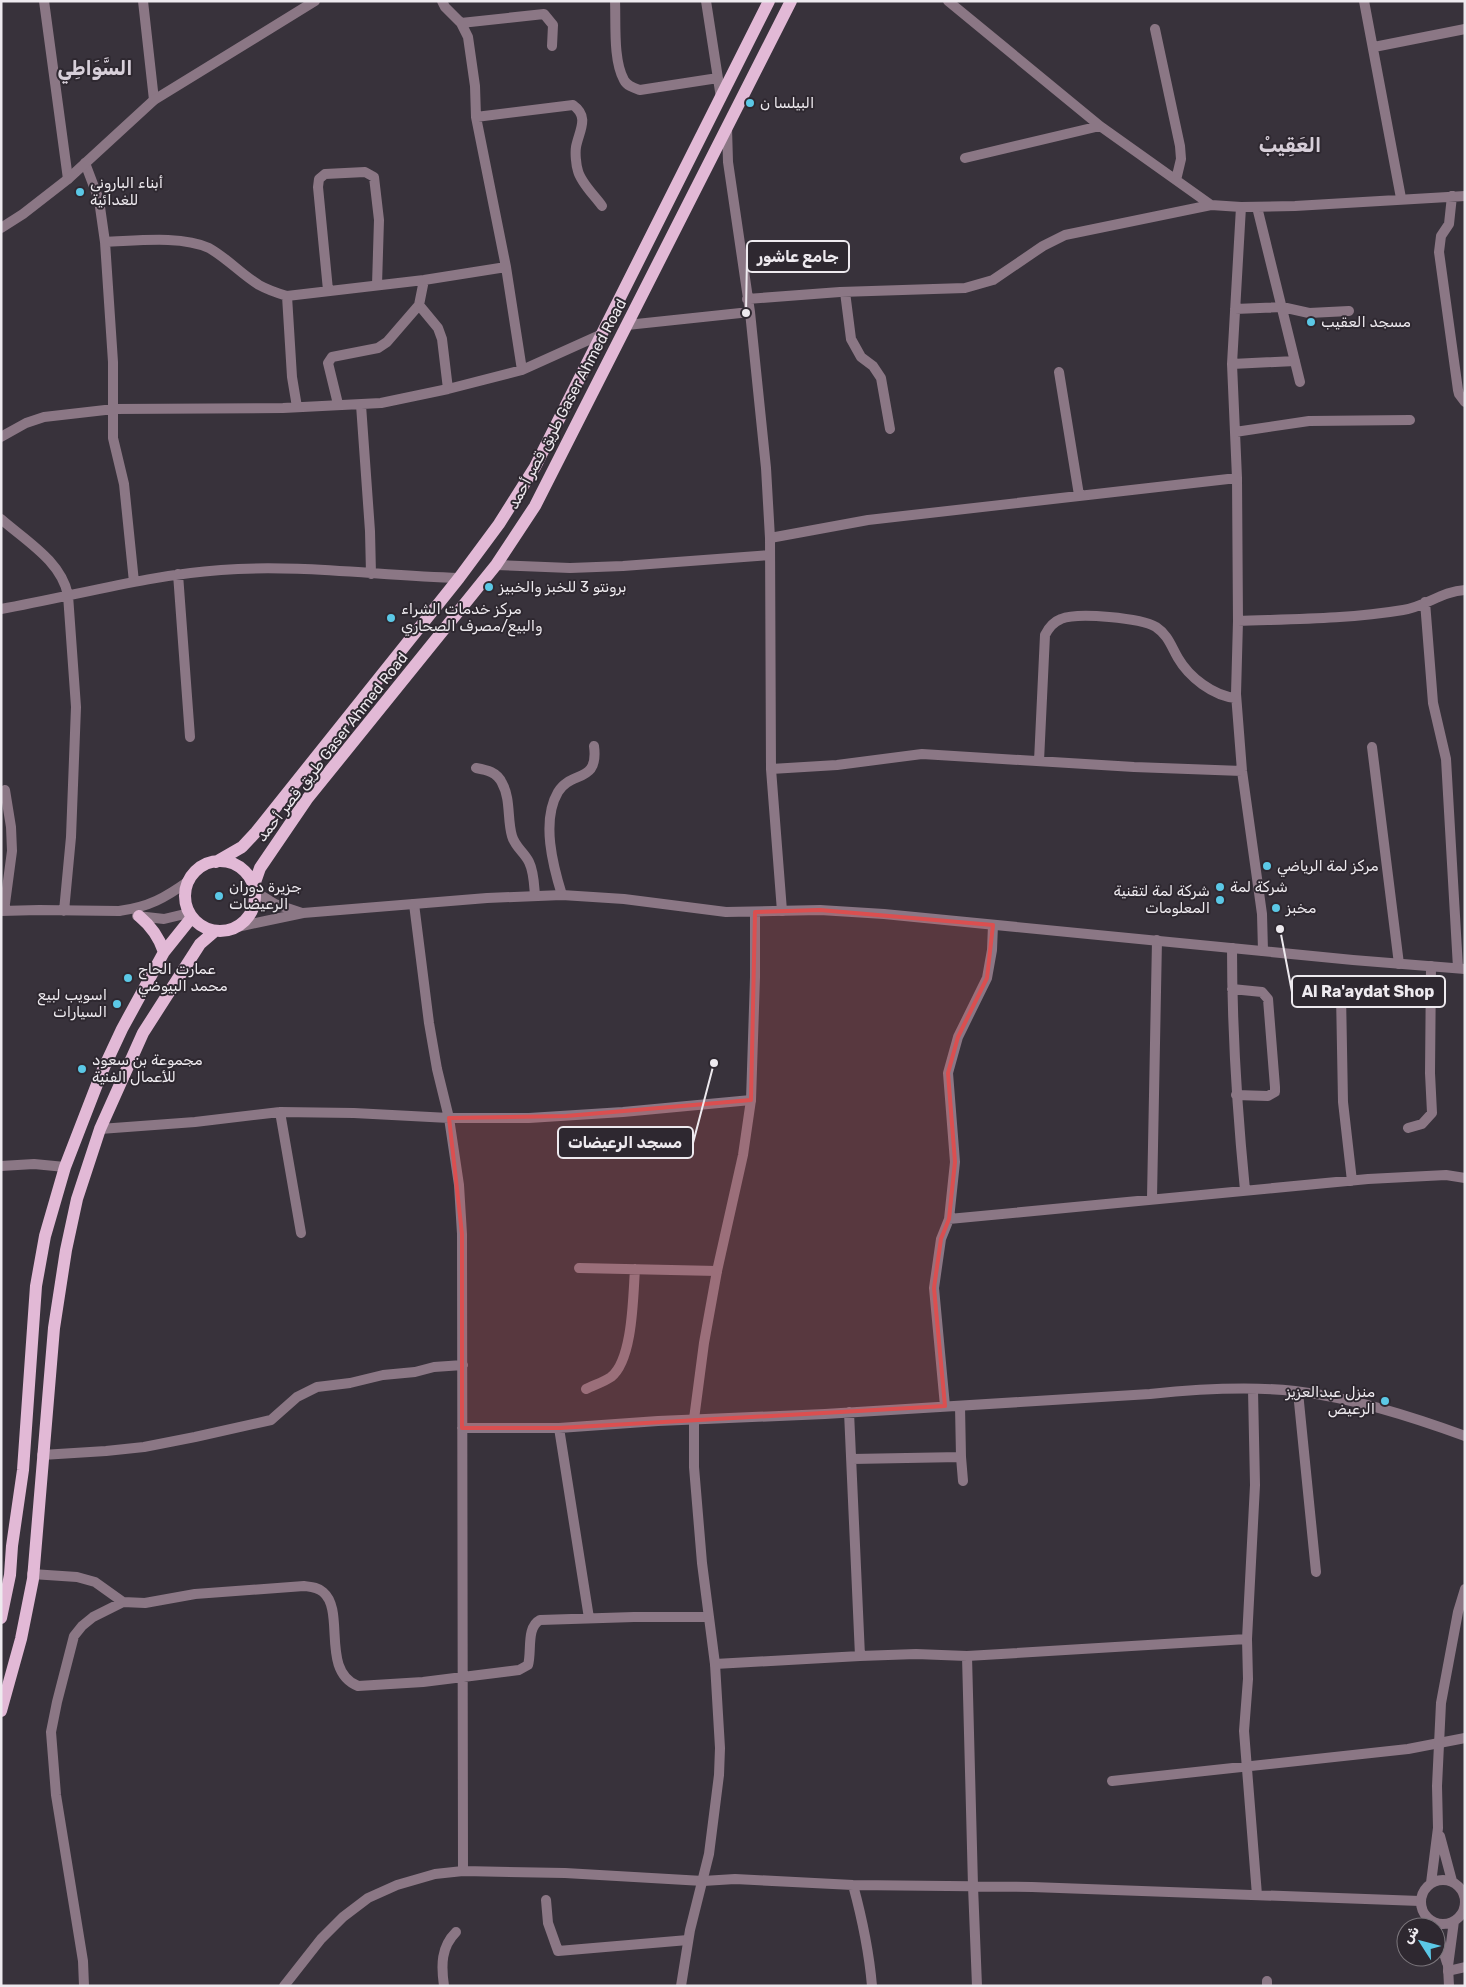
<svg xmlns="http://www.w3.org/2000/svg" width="1466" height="1987" font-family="Rubik,Cairo,sans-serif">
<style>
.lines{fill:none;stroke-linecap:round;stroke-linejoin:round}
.minor{stroke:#8b7785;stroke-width:10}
.tertiary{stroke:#8b7785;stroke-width:10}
.primary{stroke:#e2b9d6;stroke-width:12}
.marked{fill:#db4f50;fill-opacity:0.2;stroke:#db4f50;stroke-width:4;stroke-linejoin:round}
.poi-dot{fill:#5bc8e6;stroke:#2e2830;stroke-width:2}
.labels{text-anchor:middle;stroke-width:4;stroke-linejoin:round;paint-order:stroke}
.poi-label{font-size:15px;fill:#eeeaef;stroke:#2e2830;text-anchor:start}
.street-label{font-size:15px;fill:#eeeaef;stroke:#2e2830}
.district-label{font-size:20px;font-weight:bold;fill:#d7cfd9;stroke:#2e2830}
.leader{fill:none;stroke:#eeeaef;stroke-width:2}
.callout-dot{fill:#eeeaef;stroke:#2e2830;stroke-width:2}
.callout{fill:#2e2830;stroke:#eeeaef;stroke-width:2}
.callout-label{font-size:16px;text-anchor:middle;font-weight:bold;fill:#eeeaef}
</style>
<rect width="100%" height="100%" fill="#38323b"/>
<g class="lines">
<path class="minor" d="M44 1 68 179
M143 1 154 100
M442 1 445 7 461 23 468 37 475 86 476 117 506 267 522 370
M615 1C616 23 613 61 624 80 627 86 634 88 640 90L718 78
M706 1 721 98
M948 1 1100 126 1211 205 1241 207 1295 206 1465 196
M1364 1 1401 198
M461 23 544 14 553 25 552 46
M1155 29 1180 146 1181 159 1176 180
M1374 47 1465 29
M476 117 573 105C590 117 579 131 576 147 575 153 576 165 578 171 581 183 595 196 602 206
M727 128 728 162 750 312 766 468 770 538 771 769 782 911
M965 158 1100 126
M85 163 99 200 105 242 113 362V438L124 484 134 582
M1452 196 1449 224 1441 236 1439 252 1458 390 1459 394 1465 402
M1241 207 1232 364 1237 478 1238 621 1236 694 1242 771 1262 914 1263 951
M1257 207 1300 382
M105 242C135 241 181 235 209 248 227 258 241 274 259 285 268 290 277 293 287 296L424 280 506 267
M328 290 318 187 319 179 325 174 365 172 374 177 379 220 377 285
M845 292 851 339 861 357 873 366 881 378 890 429
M287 296 292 377 297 407
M747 299 840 292 965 288 993 280 1043 246 1065 235 1211 205
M419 305 438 328 442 339 448 389
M1235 309 1282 307 1309 313 1349 311
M627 325 750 312
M1232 364 1295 361
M1059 372 1079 495
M338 404 328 363 332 357 378 348 387 342 419 305 424 280
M361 405 370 531 371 574
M1235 432 1309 421 1410 420
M1 437 26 423 44 417 114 409 283 408 381 403 448 389 522 370 602 334
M1 519C26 541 61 561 68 595L76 707 71 837 64 911
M770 538 868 520 1237 478
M496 565 570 568 623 566 770 555
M178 574 190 737
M1425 602 1433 703 1446 759 1458 968
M1 609C75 596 147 575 221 570 300 564 380 576 459 578
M1238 621C1293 619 1349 619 1403 610 1425 607 1442 591 1465 590
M1372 747 1399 964
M1039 761 1045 635C1049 627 1053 622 1061 619 1078 612 1141 618 1156 627 1168 635 1171 646 1178 658 1189 677 1213 696 1236 698
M476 768C487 770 497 772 502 783 511 799 507 819 512 836 515 847 524 852 529 862 534 872 534 884 535 896
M771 769 837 765 922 754 1134 767 1242 771
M562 895C553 866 541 821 558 792 571 770 599 784 594 746
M414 904 429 1023 437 1069 449 1118 459 1185 462 1234 463 1871
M1 911 39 910 119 911
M4 911 12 851 11 827 5 790
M1232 948C1232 1029 1237 1109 1245 1190
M1232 989 1262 992 1268 999 1275 1087V1092L1268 1096 1236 1095
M1341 994 1343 1102 1352 1181
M280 1112 301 1233
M1408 1128 1422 1124 1432 1113 1430 1073 1431 966
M100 1129 195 1122 280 1112 354 1113 449 1118H529L623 1112 751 1100
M1 1166 34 1164 65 1167
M1152 1198 1157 940
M949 1219 1368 1179 1446 1175 1465 1178
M579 1268 717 1271
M586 1389C594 1385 604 1382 611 1377 633 1360 633 1296 635 1269
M1253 1390 1255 1485 1247 1639 1248 1679 1244 1731 1257 1895
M1298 1392 1316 1572
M945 1406 934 1288 941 1239 949 1219 955 1162 948 1073 958 1037 987 978 992 950 993 925
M849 1412 860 1656
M462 1428H559L658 1421 825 1414 1150 1394C1198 1389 1248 1386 1295 1391 1353 1398 1410 1416 1465 1436
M559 1428 589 1618
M42 1455 106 1451 144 1447 195 1437 271 1420 297 1397 317 1387 350 1383 383 1375 415 1372 434 1367 463 1365
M961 1457 963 1481
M852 1459 961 1457 960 1406
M32 1574 77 1577 95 1582 123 1602 145 1603 195 1594 304 1586C311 1587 317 1587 323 1592 346 1611 320 1671 358 1686L423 1682 519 1670 528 1665C532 1652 526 1627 540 1620L634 1617H708
M967 1656 973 1886 977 1986
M715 1664 860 1656 916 1654 967 1656 1247 1639
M1112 1781 1408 1749 1465 1738
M853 1885C862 1918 869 1951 872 1986
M546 1900 548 1923 558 1951 688 1940
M1448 1971 1465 1967
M1267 1981V1986
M84 1986 83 1961 56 1795 51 1732 57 1702 74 1636 82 1626 93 1617 123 1602
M284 1986 321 1939 343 1917 368 1898 397 1885 435 1874 463 1871 565 1873 703 1881 735 1879 853 1885 1032 1887 1420 1901
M444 1986C441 1965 441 1947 456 1932"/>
<path class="tertiary" d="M1 228 23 214 68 179 154 100 315 1
M254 891 275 904 302 913
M119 911C149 907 165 898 190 880
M137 916 164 919 189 913
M237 927 303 913 487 898 562 895 624 899 726 912 820 910 884 914 1353 960 1465 969
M1440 1836 1452 1881
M1421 1902a22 22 0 1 1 44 0a22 22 0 1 1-44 0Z
M1431 1883 1438 1828 1437 1786 1441 1703 1458 1612 1465 1589
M1436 1928 1447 1963
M681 1986 690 1930 709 1854 719 1775 720 1748 715 1664 702 1563 694 1467V1419L704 1343 717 1271 743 1155 751 1100 755 977V912
M1449 1986 1448 1966 1454 1921"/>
<path class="primary" d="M185 896a35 35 0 1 1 70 0a35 35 0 1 1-70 0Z
M216 862 242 847 256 832 459 578 499 524 535 467 769 1
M253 888 260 868 307 799 496 565 535 506 791 1
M139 916C151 926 159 937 164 952
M1 1618 10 1575 12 1546 23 1470 36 1286 45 1236 65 1167 101 1074 122 1029 164 952 192 917
M1 1711 21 1639 33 1579 54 1328 66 1250 77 1199 100 1129 143 1033 200 944 215 931"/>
</g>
<path class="marked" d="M820 910 993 925 987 978 958 1037 948 1073 955 1162 949 1219 941 1239 934 1288 945 1406 559 1428H462V1234L449 1118 566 1116 751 1100 755 912Z"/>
<g class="poi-dot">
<circle cx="750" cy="103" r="5"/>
<circle cx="80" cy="192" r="5"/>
<circle cx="1311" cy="322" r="5"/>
<circle cx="489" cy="587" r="5"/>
<circle cx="391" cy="618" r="5"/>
<circle cx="1267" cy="866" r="5"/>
<circle cx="1220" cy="887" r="5"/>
<circle cx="219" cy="896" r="5"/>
<circle cx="1220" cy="900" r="5"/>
<circle cx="1276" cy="908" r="5"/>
<circle cx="128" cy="978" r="5"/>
<circle cx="117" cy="1004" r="5"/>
<circle cx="82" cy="1069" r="5"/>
<circle cx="1385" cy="1401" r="5"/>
</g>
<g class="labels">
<g class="poi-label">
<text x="760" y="108">البيلسا ن</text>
<text x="90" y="188">أبناء البارونى<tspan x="90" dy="17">للغدائية</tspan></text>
<text x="1321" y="327">مسجد العقيب</text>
<text x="499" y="592">برونتو 3 للخبز والخبيز</text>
<text x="401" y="614">مركز خدمات الشراء<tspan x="401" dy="17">والبيع/مصرف الصحاري</tspan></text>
<text x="1277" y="871">مركز لمة الرياضي</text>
<text x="229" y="892">جزيرة دوران<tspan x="229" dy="17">الرعيضات</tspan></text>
<text x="1230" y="892">شركة لمة</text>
<text x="1210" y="896" text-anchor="end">شركة لمة لتقنية<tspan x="1210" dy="17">المعلومات</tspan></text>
<text x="1286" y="913">مخبز</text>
<text x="138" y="974">عمارت الحاج<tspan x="138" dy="17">محمد البيوضي</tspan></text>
<text x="107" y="1000" text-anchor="end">اسويب لبيع<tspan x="107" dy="17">السيارات</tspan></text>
<text x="92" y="1065">مجموعة بن سعود<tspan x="92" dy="17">للأعمال الفنية</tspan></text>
<text x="1375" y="1397" text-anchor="end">منزل عبدالعزيز<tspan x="1375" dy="17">الرعيض</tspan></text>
</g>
<g class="street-label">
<text transform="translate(567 404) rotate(-62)" y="5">طريق قصر أحمد Gaser Ahmed Road</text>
<text transform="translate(332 747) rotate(-52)" y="5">طريق قصر أحمد Gaser Ahmed Road</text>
</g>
<g class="district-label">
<text x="95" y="75">السَّوَاطِي</text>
<text x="1290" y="152">العَقِيبْ</text>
</g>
</g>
<path class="leader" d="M746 313L747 256M1280 929L1292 992M714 1063L693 1143"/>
<g class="callout-dot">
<circle cx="746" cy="313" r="5"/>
<circle cx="1280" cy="929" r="5"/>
<circle cx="714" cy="1063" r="5"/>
</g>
<g class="callout">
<rect x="747" y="241" width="102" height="31" rx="5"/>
<rect x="1292" y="976" width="153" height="31" rx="5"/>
<rect x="558" y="1127" width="135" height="31" rx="5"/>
</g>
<g class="callout-label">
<text x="798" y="262">جامع عاشور</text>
<text x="1368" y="997">Al Ra'aydat Shop</text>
<text x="625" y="1148">مسجد الرعيضات</text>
</g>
<rect width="1466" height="1987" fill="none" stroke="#eeeaef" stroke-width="5"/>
<g transform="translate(1421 1942) rotate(306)"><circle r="24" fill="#2e2830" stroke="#7b767c"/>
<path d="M0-4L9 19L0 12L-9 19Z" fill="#5bc8e6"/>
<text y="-8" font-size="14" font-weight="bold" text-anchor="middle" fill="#eeeaef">ش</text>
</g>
</svg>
